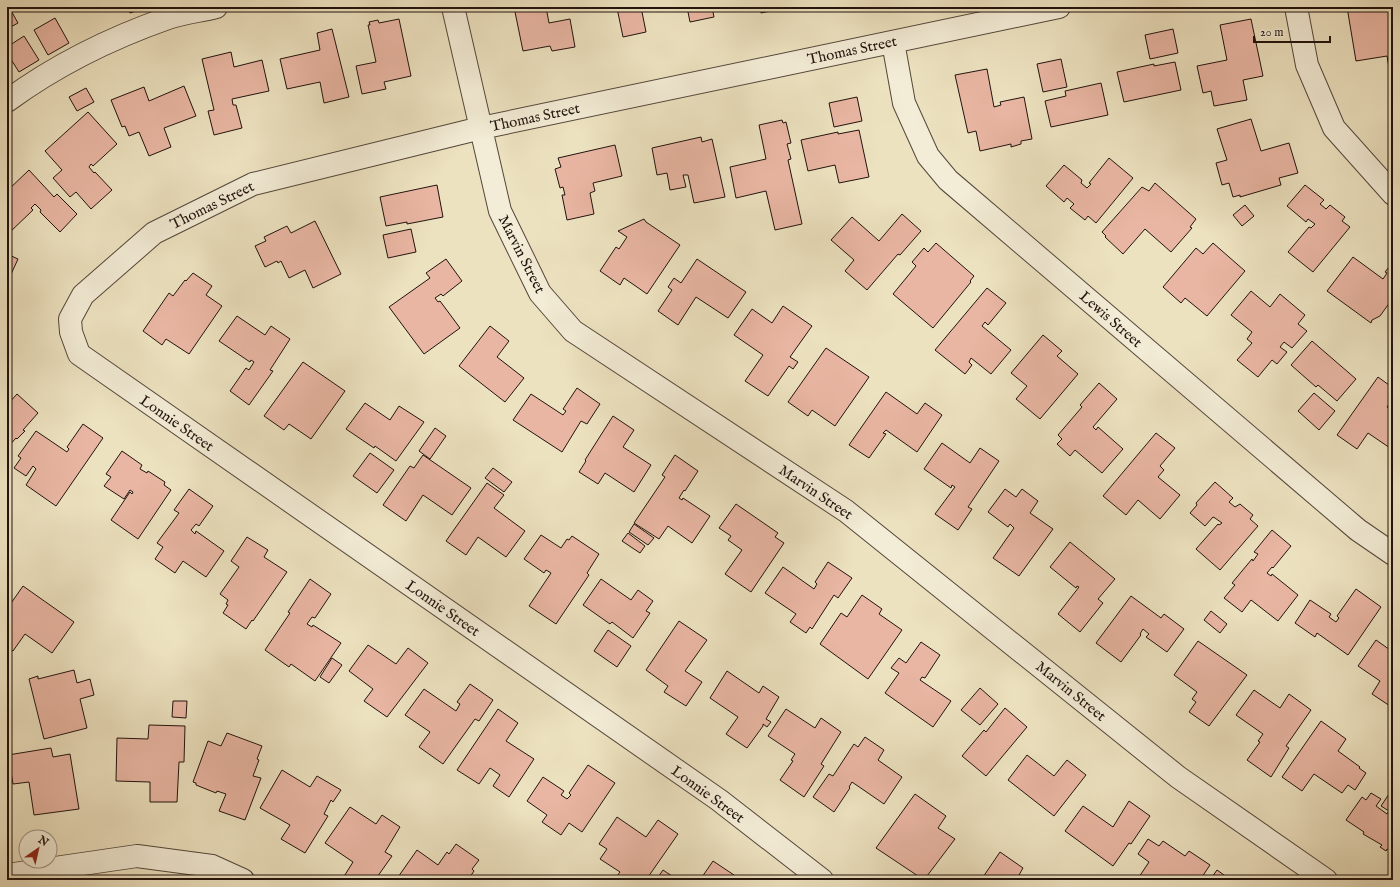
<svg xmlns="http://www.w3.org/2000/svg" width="1400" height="887" font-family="'IM FELL English',serif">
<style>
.building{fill:#e9b6a3;stroke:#21130d}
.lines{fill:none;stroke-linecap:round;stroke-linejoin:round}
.minor-casing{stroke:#54473a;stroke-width:24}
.minor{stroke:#f3ecd6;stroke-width:22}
.labels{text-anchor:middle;stroke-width:3.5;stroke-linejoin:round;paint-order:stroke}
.street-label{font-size:15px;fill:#21130d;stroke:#f3ecd6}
</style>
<rect width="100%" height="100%" fill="#ede2c0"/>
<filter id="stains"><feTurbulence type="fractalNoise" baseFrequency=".005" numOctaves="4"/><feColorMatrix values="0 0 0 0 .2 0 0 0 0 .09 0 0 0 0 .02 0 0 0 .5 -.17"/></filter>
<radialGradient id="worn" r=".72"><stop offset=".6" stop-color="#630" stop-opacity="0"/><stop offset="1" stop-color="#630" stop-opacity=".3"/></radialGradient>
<path class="building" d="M7 7H9L18 23 7 29Z
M128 7H148L130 13Z
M514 7H546L549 23 570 19 575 47 552 51 550 46 523 51Z
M618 7H641L646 32 623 37 617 8 618 9Z
M687 7H712L714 17 690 22Z
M760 7H789L761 13Z
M1347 7H1393V74H1390L1387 56 1356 61Z
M55 18 69 43 48 55 34 30Z
M399 19 411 76 384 82 386 89 362 94 356 66 376 62 368 25H370L369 22 378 20 379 23Z
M1251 19 1263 76 1243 80 1247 100 1214 106 1211 91 1203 93 1197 66 1227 60 1220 25Z
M332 29 349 97 324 103 320 82 287 89 280 59 320 50 317 33Z
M1173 29 1178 53 1150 59 1145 35Z
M24 36 39 60 19 72 7 53V47Z
M231 52 234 67 262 60 269 91 232 99 233 105H236L242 128 214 135 208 111 214 110 202 59Z
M1061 59 1067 87 1043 92 1037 64Z
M1175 62 1181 90 1124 102 1117 72 1154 64V66Z
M987 69 994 107 1001 105 1000 102 1024 97 1032 139 1021 141V144L1011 147V144L980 151 976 131 968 133 955 75Z
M1101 83 1108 115 1051 127 1045 101 1066 96 1065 91Z
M184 86 196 116 164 128 171 147 149 156 139 132 129 136 125 126 122 127 111 100 144 87 149 101Z
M86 88 94 102 77 111 69 97Z
M857 97 862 121 834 127 829 103Z
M88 112 117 144 93 166 91 164 89 167 94 173 95 172 112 190 91 209 76 192 70 197 53 178 62 170 45 151Z
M1251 119 1261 151 1289 143 1298 173 1279 178 1281 185 1240 197V195L1233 197 1229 183 1222 185 1216 163 1227 160 1217 129Z
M782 120 783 123 786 122 791 143 787 144 791 159 788 160 802 224 775 230 766 191 736 198 730 167 766 159 759 125Z
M859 130 869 177 839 183 835 165 808 171 801 140 838 132V134Z
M701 137 702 142 712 139 725 197 694 203 688 175H683L686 187 670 190 667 173 657 175 652 148Z
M615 145 622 176 593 183 595 191 590 193 594 214 567 220 562 195H565L563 187 560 188 555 169 561 167 558 158Z
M1109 158 1133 178 1096 223 1088 216 1085 220 1070 208 1074 204 1067 198 1064 202 1046 186 1064 165 1082 180 1081 183 1087 188 1091 184 1089 183Z
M29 170 54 197 57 194 77 214 60 232 40 212 41 210 35 204 31 208 33 210 9 233 7 231V191Z
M1155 183 1196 219 1190 227 1192 228 1171 252 1145 229 1123 254 1105 237 1106 236 1102 232 1142 187 1149 191Z
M437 185 443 217 407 224V222L386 226 380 197Z
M1305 185 1324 200 1320 204 1326 209 1330 205 1345 217 1342 221 1350 227 1313 272 1288 252 1309 227 1311 228 1315 224 1308 219 1306 222 1287 206Z
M1245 205 1254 216 1242 226 1233 215Z
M902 214 921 231 900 255 898 254 867 290 845 271 854 260 831 240 852 217 879 241Z
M644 219 646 222 680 245 647 294 624 278 620 285 600 271 616 247 619 249 627 237 618 231Z
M315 221 341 274 313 288 305 270 289 278 281 261 278 263 277 261 265 267 255 246 266 241 264 237 287 226 291 233Z
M411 229 416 252 388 258 383 235Z
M936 243 974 276 970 281 971 282 933 328 893 294 916 266 912 262 924 248 928 252Z
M1213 243 1245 271 1207 316 1185 298 1181 303 1163 287 1196 248 1203 254Z
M7 254 18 259 7 283Z
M1353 257 1383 279 1387 273 1385 272 1393 262V298L1380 316 1372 320 1371 323 1327 291Z
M446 259 462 281 443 296 441 294 435 298 438 302 440 301 460 328 424 354 389 307 430 278 426 273Z
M697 259 746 292 728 318 696 297 678 325 658 311 672 290 668 287 674 278 681 283Z
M193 273 212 286 206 295 222 306 189 354 166 339 162 345 143 331 169 293 173 296 185 280 186 281Z
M987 288 1006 303 988 325 985 322 982 326 1011 350 991 374 971 358 969 362 972 365 965 374 935 350Z
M1251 291 1270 307 1280 294 1305 315 1298 324 1307 331 1292 348 1284 342 1280 347 1287 352 1277 364 1272 360 1258 377 1237 360 1252 343 1247 339 1252 332 1231 315Z
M783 306 812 326 790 357 798 362 793 369 789 366 768 396 745 381 763 355 734 335 752 309 772 323Z
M237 316 265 335 271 326 290 339 270 370 273 371 249 405 230 391 246 368 249 370 254 362 251 360 250 362 219 341Z
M490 326 509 341 497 357 524 378 505 402 459 366Z
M1043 335 1062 351 1057 356 1078 374 1040 419 1016 399 1027 386 1011 373Z
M1312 341 1356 379 1337 401 1318 385 1316 387 1291 365Z
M826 348 869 377 835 426 812 410 808 416 788 402Z
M303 362 345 391 311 439 289 424 284 430 264 416Z
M1378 377 1393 388V399L1387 407 1393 411V450L1368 433 1357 449 1337 435Z
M1099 383 1117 399 1093 427 1096 430 1098 427 1123 449 1102 473 1075 450 1070 456 1057 444 1062 439 1058 435 1082 407 1080 405Z
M577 388 600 404 587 424 581 421 562 452 513 420 531 394 563 415 566 411 563 409Z
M886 392 917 414 925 403 942 415 917 452 886 430 883 433 886 434 869 458 849 445Z
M1314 393 1335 411 1319 430 1298 411Z
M17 394 38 413 23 430 25 431 17 439 16 438 7 448V405Z
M365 403 390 420 399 406 424 422 396 461 375 446 374 448 346 429Z
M613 416 634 430 623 447 651 465 634 492 605 473 598 484 579 472 586 461 585 460Z
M83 424 103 438 56 506 26 485 36 469 33 466 26 476 14 468 21 458 18 456 36 431 67 452 69 449 67 447Z
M435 428 446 436 430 459 419 451Z
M1156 433 1175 448 1160 466 1164 470 1158 477 1180 495 1160 519 1138 500 1126 515 1103 496Z
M942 443 970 463 980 448 999 461 968 507 972 509 958 530 935 514 955 487 952 485 951 488 924 469Z
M122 451 142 465 140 469 147 473 148 471 165 482 164 485 171 490 138 539 111 520 130 492 132 494 133 492 130 490 124 499 104 486 111 477 106 474Z
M370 453 394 470 377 493 353 476Z
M423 455 471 488 452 515 423 495 406 521 383 505 410 466 414 468Z
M675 455 698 471 685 491 684 490 679 498 682 500 683 498 710 516 692 543 668 526 659 539 634 523 665 477 662 475Z
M493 468 512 482 504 492 485 478Z
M1215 482 1233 498 1229 502 1235 507 1240 504 1253 515 1250 519 1258 526 1220 570 1196 549 1218 524 1219 525 1222 523 1215 518 1213 517 1205 526 1190 513 1197 505 1196 503Z
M487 483 504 495 494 508 525 531 506 557 478 537 466 555 446 541Z
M189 489 213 506 199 526 196 524 191 530 195 534 196 531 224 551 206 577 183 561 175 573 155 559 163 547 157 543 179 513 174 510Z
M1005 489 1016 497 1022 489 1038 501 1030 513 1053 529 1019 576 993 558 1014 528 1010 524 1008 527 988 512Z
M736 504 778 533 775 537 784 543 751 592 725 574 742 550 728 540 731 536 719 528Z
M634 524 654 538 648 545 629 532Z
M1272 530 1291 546 1273 568 1272 567 1267 573 1271 576 1272 574 1298 595 1278 621 1251 600 1242 612 1224 598 1235 585 1232 583 1252 559 1253 561 1258 554 1254 552Z
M628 533 645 546 640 553 622 541Z
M541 535 561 548 567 539 569 540 572 536 599 554 587 573 589 575 556 624 529 606 551 573 546 570 544 573 524 559Z
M247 537 268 550 264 557 287 572 253 621 252 620 246 629 223 613 228 605 226 604 228 600 220 594 239 567 231 561Z
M1070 542 1115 579 1098 599 1103 603 1080 632 1058 614 1079 587 1077 586 1076 588 1050 567Z
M828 562 852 578 838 598 834 595 812 629 810 627 806 633 790 622 796 614 765 593 783 567 814 589 817 584 815 582Z
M310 579 331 594 315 618 312 617 307 624 312 627 313 625 341 643 315 681 291 664 289 667 265 650 290 613 288 612Z
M601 579 631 600 638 590 653 601 646 611 650 613 633 638 612 622 610 624 583 605Z
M23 586 74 622 52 653 25 634 13 651 7 647V609Z
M1356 589 1381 607 1348 655 1317 633 1315 637 1295 623 1310 600 1331 614 1329 617 1336 622 1339 618 1337 616Z
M862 595 882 609 879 614 902 630 868 679 820 644 841 613 847 617Z
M1131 596 1161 618 1164 614 1184 629 1167 652 1146 637 1149 634 1143 629 1140 634 1141 635 1121 662 1096 643Z
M1211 611 1227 624 1220 633 1204 620Z
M679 621 707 640 685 671 702 682 686 706 664 692 668 686 646 670Z
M608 630 631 646 617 667 594 651Z
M1376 640 1393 652V708L1372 694 1380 681 1358 666Z
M1198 641 1247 675 1209 726 1189 712 1196 702 1192 699 1197 692 1174 675Z
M921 642 940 655 925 678 922 677 920 680 951 701 933 727 885 693 899 673 891 668 899 658 906 663Z
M368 645 396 664 408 648 428 663 387 717 364 701 373 689 349 671Z
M332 658 342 665 329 683 320 677Z
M74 670 77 683 90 679 94 695 80 699 87 728 44 739 29 679 38 676V679Z
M727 671 759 693 763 686 779 697 766 719 771 722 767 727 763 724V726L747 748 726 734 738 717 710 698Z
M470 684 493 700 479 721 475 719 443 764 419 747 430 732 405 715 424 689 456 711 460 704 457 702Z
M980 688 998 704 980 725 961 710Z
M1254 690 1280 708 1289 694 1311 710 1286 746 1289 748 1271 777 1247 760 1260 742 1258 741 1263 734 1236 715Z
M173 701H187L186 718 172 717Z
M1005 708 1027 727 986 776 962 756 984 730 986 732Z
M498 709 518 723 506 741 534 759 509 797 493 786 500 775 490 768 479 784 457 770Z
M786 709 815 728 821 718 841 732 821 764 824 766 804 797 780 780 793 761 791 760 795 754 768 736Z
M1321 721 1346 739 1338 751 1360 767 1359 768 1366 773 1355 790 1348 785 1342 793 1314 774 1302 791 1282 777Z
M149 725 185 726 184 762H179L177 802H150V782L116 781 117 738 148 739Z
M227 733 262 746 257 759 259 760 253 776 261 778 245 820 219 811 226 794 217 791 216 793 196 785V783L193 782 208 741 221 746Z
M865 737 884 750 878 760 902 777 884 804 852 782 849 787 850 788 834 812 813 797 829 774 833 776 854 744 858 747Z
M51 748 53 757 70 754 79 809 34 815 29 782 13 784 8 755Z
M1027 755 1054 776 1067 760 1086 775 1054 816 1008 780Z
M588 765 615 783 582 832 569 823 561 835 542 822 547 815 527 801 543 777 564 791 561 795 567 799 571 795 569 793Z
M282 770 310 787 317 776 341 790 333 802 331 800 324 814 328 816 305 853 281 839 290 825 260 808Z
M1393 788V853L1387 849 1386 851 1380 847 1382 845 1363 834 1364 832 1346 820 1362 797 1366 800 1371 793 1381 799 1376 806 1387 814 1389 811 1381 806Z
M915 794 946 816 938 828 955 839 924 880 876 848Z
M1129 801 1150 816 1131 844 1129 843 1113 866 1065 831 1083 806 1113 827Z
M350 807 376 824 382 815 400 827 385 852 392 856 375 880H346L343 878 353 862 325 843Z
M617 817 646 837 658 820 678 834 646 880H623L617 876 620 872 600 859 607 849 599 844Z
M1148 839 1159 846 1163 841 1185 856 1189 851 1210 865 1200 880H1137L1149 862 1138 854Z
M456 844 479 860 472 869 474 871 468 880H396L417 850 438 865 447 852 449 854Z
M1000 852 1023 868 1019 875 1022 877 1019 880H981Z
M713 861 734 875 730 880H700Z
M663 870 678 880H656Z
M1217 870 1231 880H1210Z"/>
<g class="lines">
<g class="minor-casing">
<path id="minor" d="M453 7 500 211 540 293 573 331 846 511 1178 777 1326 880
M1296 7 1307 65 1334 128 1393 194
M893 42 904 103 928 156 948 180 1358 530 1393 554
M7 101C56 65 111 38 168 18 183 13 200 11 216 7
M7 875 137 856 212 866 243 880
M822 880 719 800 79 354 71 332 70 319 83 295 154 233 253 184 481 128 1059 7"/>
</g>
<use href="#minor" class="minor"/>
</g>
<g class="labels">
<g class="street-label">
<text transform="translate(852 50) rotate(-12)" y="5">Thomas Street</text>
<text transform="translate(535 117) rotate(-12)" y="5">Thomas Street</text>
<text transform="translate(212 205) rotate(-26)" y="5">Thomas Street</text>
<text transform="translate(522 254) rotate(63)" y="5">Marvin Street</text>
<text transform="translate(1111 319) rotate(41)" y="5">Lewis Street</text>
<text transform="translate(177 423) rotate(35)" y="5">Lonnie Street</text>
<text transform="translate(816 492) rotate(34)" y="5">Marvin Street</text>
<text transform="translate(443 608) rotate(35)" y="5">Lonnie Street</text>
<text transform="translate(1071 691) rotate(39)" y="5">Marvin Street</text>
<text transform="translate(708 794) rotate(36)" y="5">Lonnie Street</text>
</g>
</g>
<rect width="1400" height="887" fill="none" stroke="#ede2c0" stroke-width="24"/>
<rect x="8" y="8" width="1384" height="871" fill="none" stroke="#21130d" stroke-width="2"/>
<rect x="12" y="12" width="1376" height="863" fill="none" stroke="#21130d"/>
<g transform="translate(38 849) rotate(34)"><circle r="19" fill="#f3ecd6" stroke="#9f9586"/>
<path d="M0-3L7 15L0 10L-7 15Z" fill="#8f2418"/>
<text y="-6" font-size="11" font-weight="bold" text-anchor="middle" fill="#21130d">N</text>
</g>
<path d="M1254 36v6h76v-6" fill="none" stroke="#21130d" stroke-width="2"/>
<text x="1260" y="36" font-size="12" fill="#21130d" stroke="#f3ecd6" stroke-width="3" paint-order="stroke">20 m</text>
<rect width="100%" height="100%" filter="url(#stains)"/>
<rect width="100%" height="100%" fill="url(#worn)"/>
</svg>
